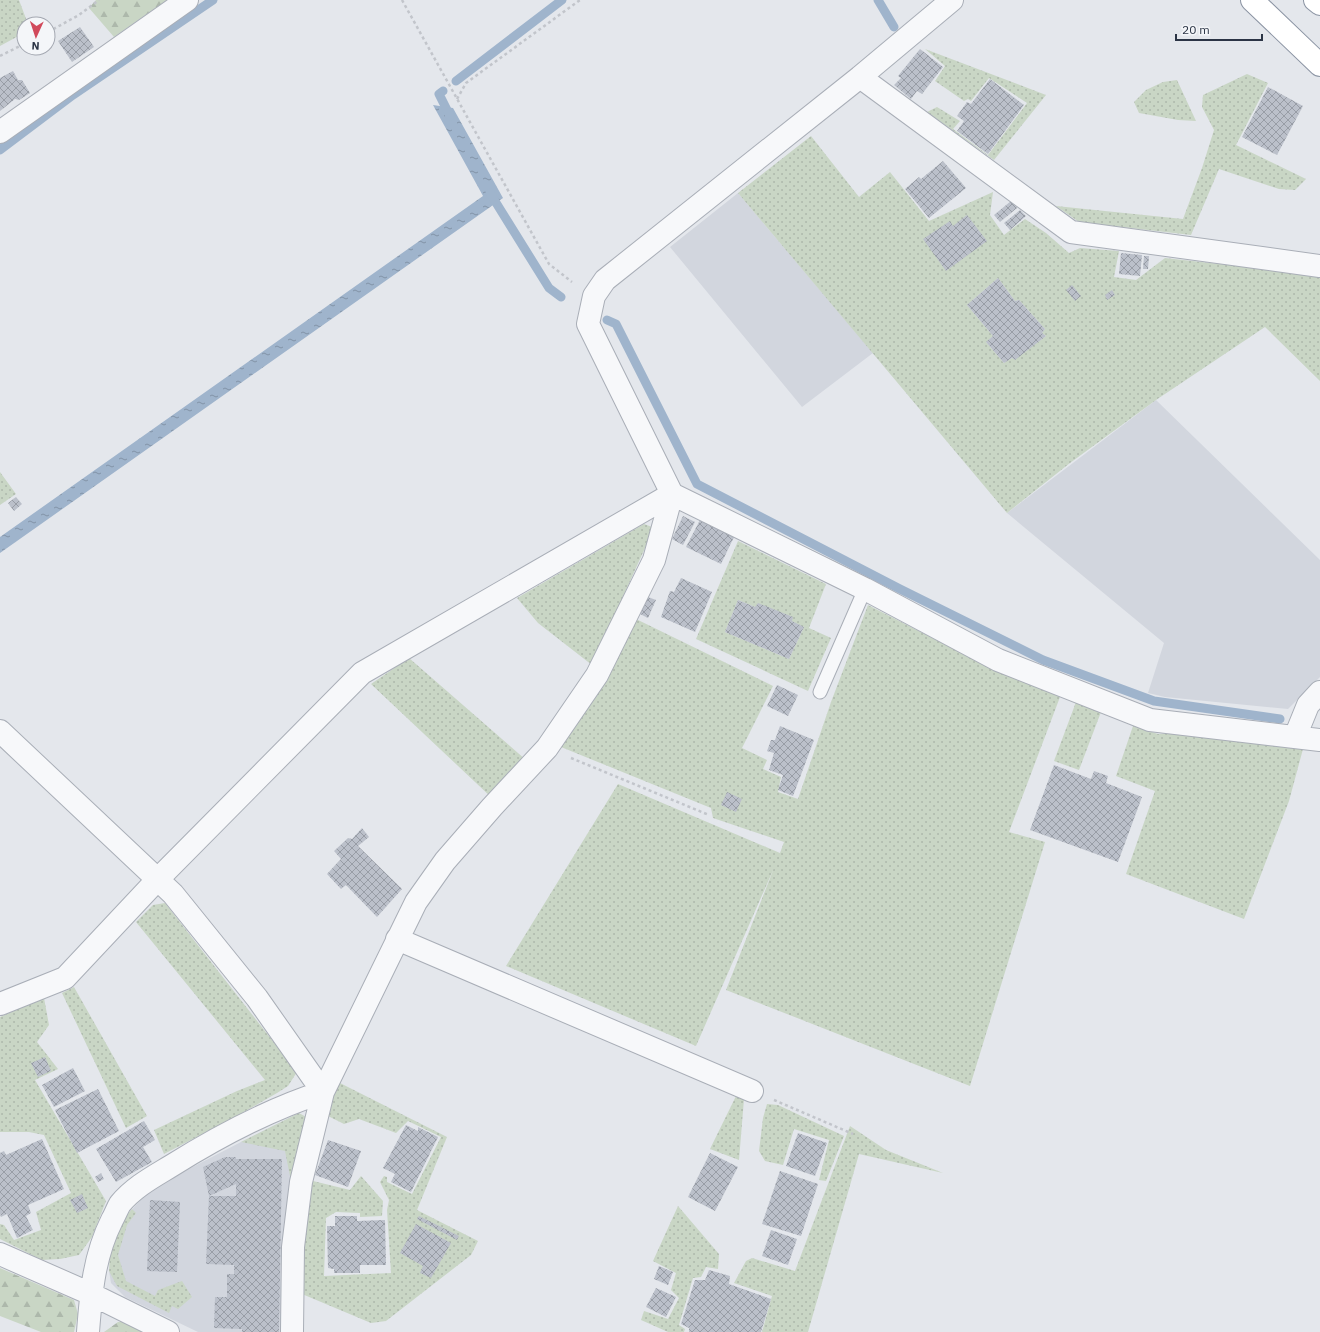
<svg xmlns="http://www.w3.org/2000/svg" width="1320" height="1332" font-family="'IBM Plex Sans',sans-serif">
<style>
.built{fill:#d2d6de}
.green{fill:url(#green-dots);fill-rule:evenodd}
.forest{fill:url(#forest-firs)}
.water{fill:url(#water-ripples)}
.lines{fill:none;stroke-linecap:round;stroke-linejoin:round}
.stream{stroke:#9fb4cc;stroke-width:9}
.building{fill:url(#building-cross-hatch)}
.lane-casing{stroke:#a9aeb7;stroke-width:15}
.street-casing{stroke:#a9aeb7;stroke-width:24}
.highway-casing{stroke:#8b94a3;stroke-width:24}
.path{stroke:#c2c5cb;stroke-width:2.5;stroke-dasharray:3 3;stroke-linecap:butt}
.lane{stroke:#f7f8fa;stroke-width:13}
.street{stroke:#f7f8fa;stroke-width:22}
.highway{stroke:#fff;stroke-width:22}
</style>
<defs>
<pattern id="green-dots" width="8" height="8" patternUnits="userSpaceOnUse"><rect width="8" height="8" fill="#c9d6c5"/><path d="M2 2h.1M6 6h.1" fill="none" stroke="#adb8ab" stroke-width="1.8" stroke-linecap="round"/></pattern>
<pattern id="forest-firs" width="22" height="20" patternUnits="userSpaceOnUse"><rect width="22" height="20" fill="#c9d6c5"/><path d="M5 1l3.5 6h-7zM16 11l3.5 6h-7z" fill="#adb8ab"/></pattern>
<pattern id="water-ripples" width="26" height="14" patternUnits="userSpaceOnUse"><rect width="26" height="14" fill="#9fb4cc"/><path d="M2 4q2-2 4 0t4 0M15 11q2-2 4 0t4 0" fill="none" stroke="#8293a7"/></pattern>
<pattern id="building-cross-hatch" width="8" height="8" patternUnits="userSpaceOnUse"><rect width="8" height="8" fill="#bbc0ca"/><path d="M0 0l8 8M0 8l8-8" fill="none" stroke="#989da6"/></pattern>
</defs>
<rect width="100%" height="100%" fill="#e4e7ec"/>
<path class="built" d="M738 193 873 353 802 407 670 247Z
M1156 400 1320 560V677L1288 709 1165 697 1148 693 1164 643 1007 513Z
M299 1113 286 1332H198L125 1297 111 1283 109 1271 122 1221 150 1189 241 1142Z"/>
<path class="green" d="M0 0H19L28 24H24V33L0 46Z
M925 49 1046 95 994 160 927 112 937 107 960 121 953 129 988 155 1027 103 989 78 971 101 968 99 964 101 935 81 945 66Z
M1247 74 1268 83 1236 145 1306 179 1295 190 1279 189 1219 169 1191 235 1079 222 1056 206 1183 219 1202 168 1214 130 1202 107 1203 95Z
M1177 80 1196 121 1178 120 1139 113 1134 102 1146 90 1163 82Z
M811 136 859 197 890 172 929 221 993 192 990 215 1004 235 1025 219 1046 233 1069 253 1080 248 1119 251 1114 277 1136 280 1165 258 1320 275V381L1265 327 1156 400 1070 463 1007 513 738 193ZM998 278 1015 301 1019 300 1045 329 1042 333 1046 336 1015 359 1012 358 1004 363 986 342 993 336 967 305Z
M0 472 16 494 0 505Z
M644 524 652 527 645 548 592 665 538 623 517 598Z
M738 541 826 584 809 628 831 638 808 691 696 639ZM738 600 804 627 789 659 725 632Z
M868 605 983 664 1060 697 1009 832 1045 842 970 1086 726 990 774 868 696 1046 506 966 618 784 780 853 784 842 713 818 711 808 561 747 636 619 773 686 742 748 767 760 763 769 781 777 778 792 798 799 831 702Z
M409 658 526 760 492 798 371 684Z
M1076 702 1101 712 1079 770 1054 761Z
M1133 726 1158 734 1175 733 1303 749 1289 801 1244 919 1126 874 1155 791 1116 776Z
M165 903 297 1072 288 1086 277 1093 237 1116 164 1154 154 1130 237 1091 265 1080 136 922 153 905Z
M74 987 147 1116 126 1128 62 993Z
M44 998 49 1025 37 1042 58 1069 35 1080 106 1201 92 1237 79 1255 60 1259 42 1260 0 1239V1224L4 1225 14 1240 41 1230 36 1212 71 1193 44 1135 29 1132H0V1017Z
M338 1082 447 1137 417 1210 478 1241 471 1255 386 1321 371 1323 302 1294 307 1201 313 1181 350 1190 361 1176 383 1201 382 1216 360 1217V1213L336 1212 326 1218 324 1276 391 1273 387 1210 389 1200 380 1182 384 1176 387 1177V1182L412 1194 441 1137 408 1121 396 1133 359 1119 344 1124 326 1115Z
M737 1094 744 1099 739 1160 710 1149Z
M767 1104 778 1105 844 1136 826 1181 819 1180 829 1140 794 1129 783 1165 765 1161 759 1151 763 1118Z
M299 1113 308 1118 291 1181 285 1151 241 1142Z
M850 1126 886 1150 943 1173 859 1154 808 1332H762L772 1296 734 1283 746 1261 752 1258 795 1271Z
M678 1206 719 1254 718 1269 706 1267 701 1277 693 1278 679 1325 685 1329 684 1332H668L641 1320 644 1311 668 1319 679 1298 671 1290 676 1273 653 1261Z
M132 1209 136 1213 127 1225 118 1255 126 1281 155 1296 158 1290 182 1281 192 1297 178 1309 172 1306 169 1313 117 1286 109 1271 110 1253 122 1221Z"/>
<path class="forest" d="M96 0H167L114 37 89 8Z
M0 1268 74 1300 78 1314 74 1332H41L0 1316Z
M128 1321 150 1332H104L118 1322Z"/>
<path class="water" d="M433 105 453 108 503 198 0 553V537L483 196Z"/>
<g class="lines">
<path class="stream" d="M878 0 894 27
M456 81 562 0
M443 91 439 94 450 116
M0 150 73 95 213 0
M490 193 549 288 561 297
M607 320 616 324 697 484 900 589 1043 660 1154 701 1280 719"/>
</g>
<path class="building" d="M80 27 94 47 72 62 58 41Z
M920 49 943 67 922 94 917 91 911 99 894 85 901 78 898 76Z
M13 71 18 80H22L30 93 19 100 15 99 0 111V78Z
M990 79 1024 105 988 154 957 131 964 121 957 116 967 102 971 104Z
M1268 87 1303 106 1277 155 1242 137Z
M943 161 966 188 929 218 905 189 919 177 921 179Z
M1011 201 1017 208 1000 222 994 215Z
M1020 210 1026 216 1010 230 1004 223Z
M967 215 987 241 946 271 923 239 950 221 953 226Z
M1121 253 1142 255 1140 276 1119 274Z
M1144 256H1149L1148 269H1143Z
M998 278 1015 301 1019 300 1045 329 1042 333 1046 336 1015 360 1012 358 1004 363 986 342 993 336 967 305Z
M1072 285 1081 296 1075 301 1066 290Z
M1112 290 1115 295 1107 300 1105 295Z
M16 497 22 504 14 511 8 503Z
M683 516 695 522 683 545 672 539Z
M700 520 734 537 721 564 686 547Z
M681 578 712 592 695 632 661 617 670 591 674 592Z
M648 597 656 600 648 618 640 614Z
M738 600 755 607 758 603 793 617 792 621 804 627 789 659 725 632Z
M777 685 798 695 788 716 767 706Z
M780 726 814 740 793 796 778 790 783 775 769 770 774 753 767 751 771 740H775Z
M1054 765 1091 779 1094 771 1108 776 1106 783 1142 797 1118 862 1030 830Z
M727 792 742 799 736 812 721 805Z
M362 828 369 837 358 846 402 889 377 917 346 885 341 889 327 874 341 859 334 851 348 838 352 839Z
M45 1057 51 1071 38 1077 31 1063Z
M73 1068 85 1091 54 1107 42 1085Z
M98 1089 119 1131 77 1153 55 1110Z
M144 1121 155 1140 143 1147 152 1162 116 1182 96 1149Z
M406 1125 418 1131V1127L438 1137 411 1192 391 1182 395 1174 383 1168Z
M798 1133 827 1143 815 1176 786 1166Z
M42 1139 64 1189 28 1205 31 1213 26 1216 33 1230 17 1238 7 1214 1 1217 0 1214V1153L4 1151 6 1155Z
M328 1140 361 1151 348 1187 315 1175Z
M710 1153 738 1167 715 1211 688 1197Z
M225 1157H236V1159H282L279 1332H242V1329L214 1328 215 1297H227V1274H234V1265L206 1264 209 1196H236V1184L209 1196 203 1167Z
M780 1171 818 1184 801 1236 762 1224Z
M101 1173 104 1179 98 1182 95 1177Z
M82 1194 88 1208 77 1213 70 1200Z
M150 1200 180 1202 177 1272 147 1271Z
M335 1216H357V1221L385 1220 386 1265H360V1273H334V1269L328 1268 327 1226H335Z
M419 1216 459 1236 457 1240 417 1219Z
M416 1224 451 1243 431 1278 420 1273 423 1266 400 1253Z
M771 1230 797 1239 788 1265 762 1256Z
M659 1266 673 1272 668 1285 654 1279Z
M709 1270 730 1276 729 1284 771 1299 761 1332H689V1328L681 1324 695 1280H705Z
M656 1288 676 1297 666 1317 646 1307Z"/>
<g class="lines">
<g class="lane-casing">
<path id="lane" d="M820 692 865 589"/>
</g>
<g class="street-casing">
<path id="street" d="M952 0 860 77 605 280 594 296 588 324 672 494 865 589 998 660 1150 720 1320 740
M860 77 1071 232 1320 266
M0 132 187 0
M0 731 173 894 257 998 323 1092C270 1109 219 1136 171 1166 153 1177 134 1187 120 1204 117 1209 115 1215 112 1220 94 1256 91 1292 88 1332
M1295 737 1308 705 1320 692
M397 939 752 1091
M0 1004 65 978 157 880 362 673 672 494
M0 1254 91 1294 168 1332
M292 1332 293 1247 301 1182 323 1092 416 902 445 861 492 807 547 748 597 675 654 560 672 494"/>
</g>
<g class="highway-casing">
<path id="highway" d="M1252 0 1320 65
M1315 0 1320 4"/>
</g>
<path class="path" d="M402 0 549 264 572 282
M48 32 79 15 99 0
M0 56 24 44
M457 99 466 83 580 0
M571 758 709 815
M774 1100 853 1134"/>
<use href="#lane" class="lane"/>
<use href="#street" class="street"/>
<use href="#highway" class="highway"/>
</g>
<g transform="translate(36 36) rotate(183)"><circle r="19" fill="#f4f6f9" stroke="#a4a8b1"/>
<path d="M0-3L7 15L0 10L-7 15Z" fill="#d1495b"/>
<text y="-6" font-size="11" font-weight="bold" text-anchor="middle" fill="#2b3445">N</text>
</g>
<path d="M1176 34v6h86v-6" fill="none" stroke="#2b3445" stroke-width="2"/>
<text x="1182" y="34" font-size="12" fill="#2b3445" stroke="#f4f6f9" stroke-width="3" paint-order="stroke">20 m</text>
</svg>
